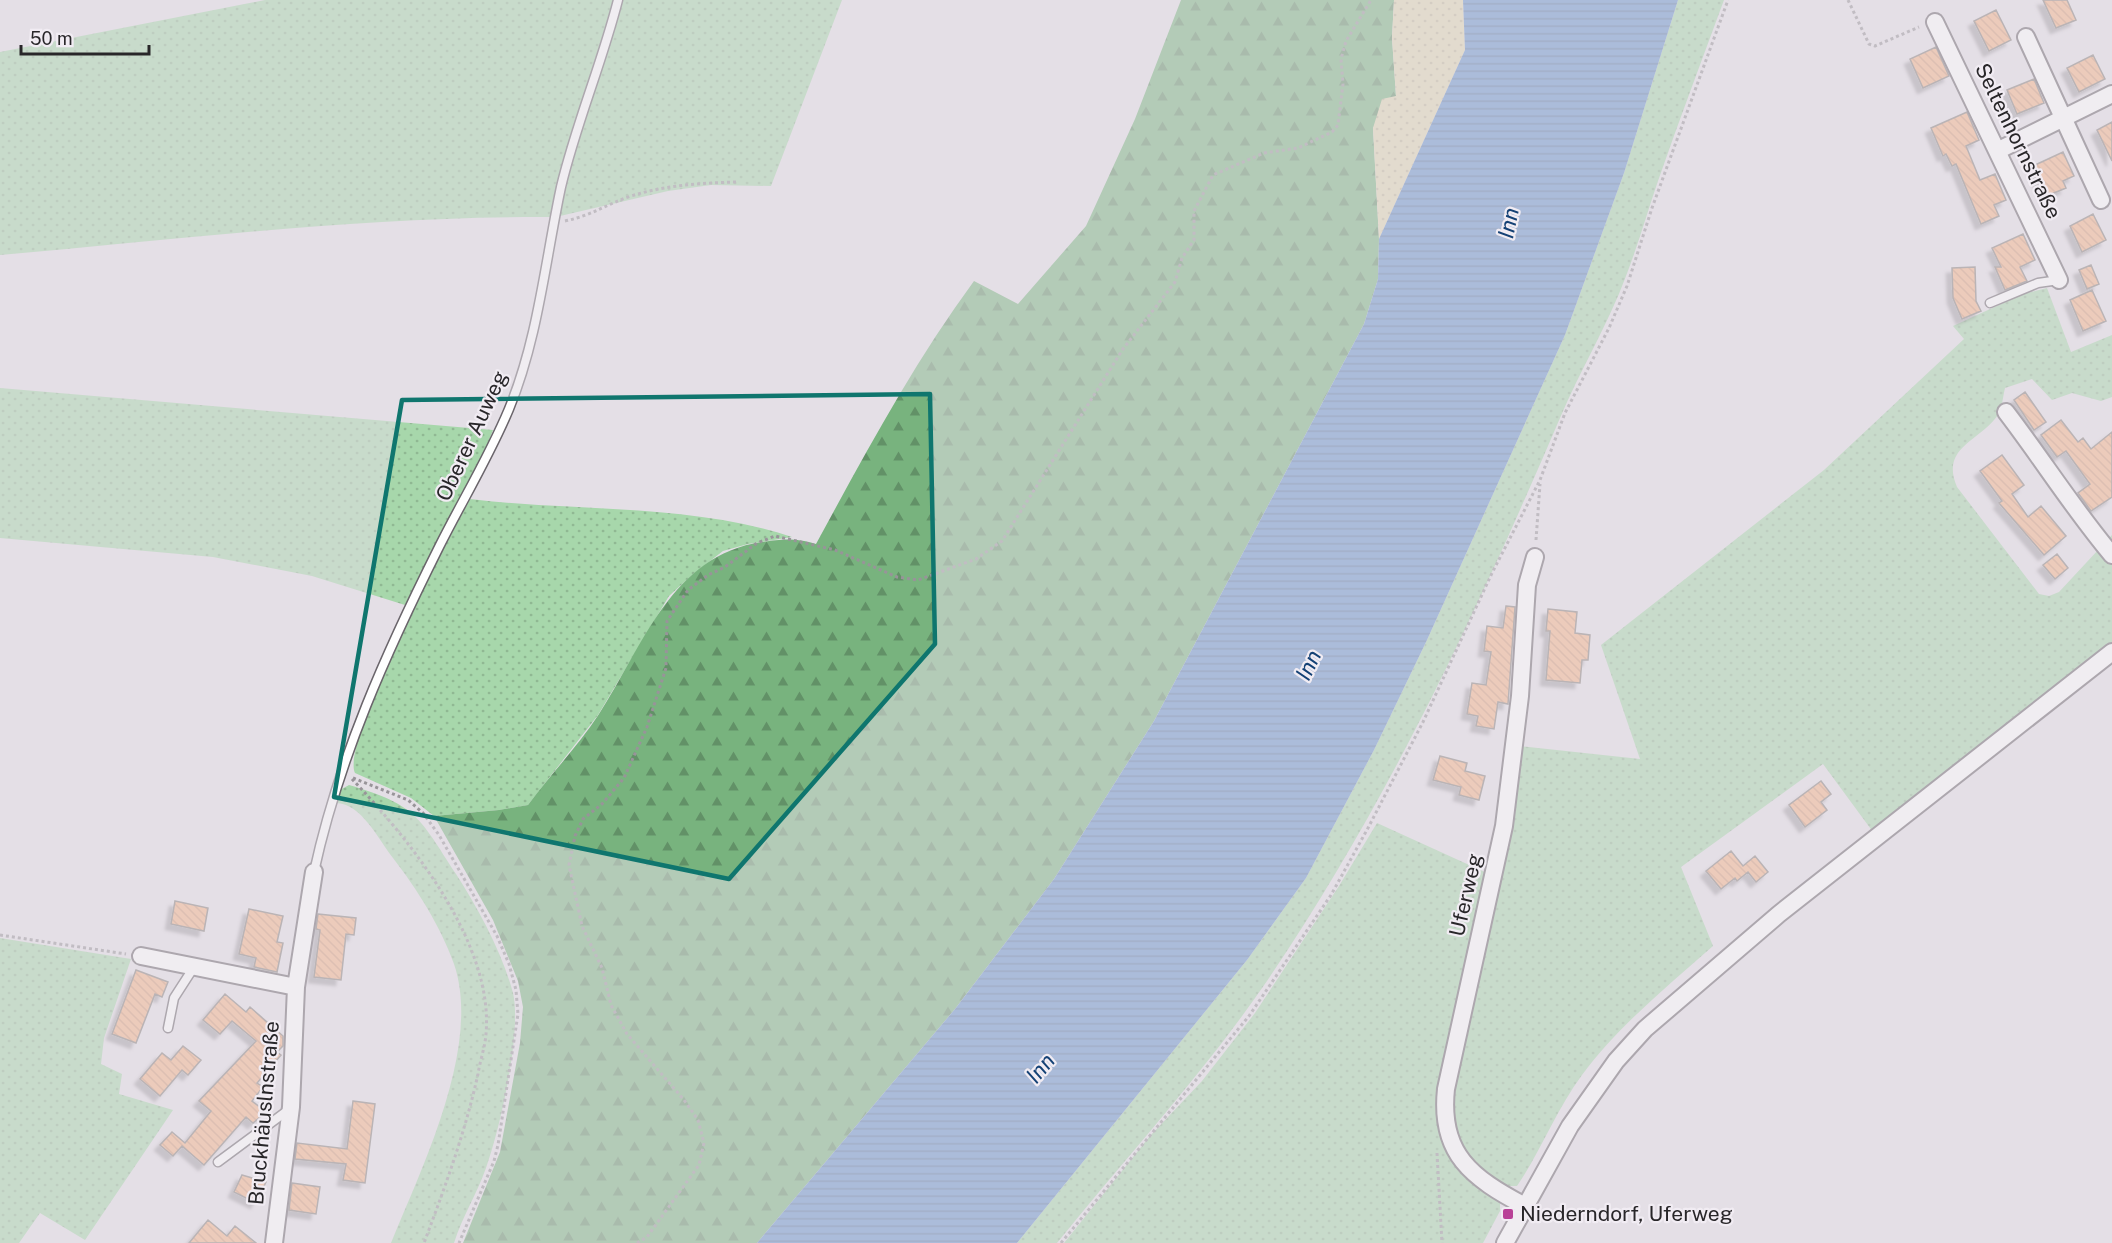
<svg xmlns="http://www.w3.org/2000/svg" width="2112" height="1243" font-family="'Public Sans',sans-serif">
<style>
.grass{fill:url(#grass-dots)}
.forest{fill:url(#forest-firs)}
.sand{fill:url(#sand-dots)}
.water{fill:url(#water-rules)}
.building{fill:url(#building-back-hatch);stroke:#88817c;stroke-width:1.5;filter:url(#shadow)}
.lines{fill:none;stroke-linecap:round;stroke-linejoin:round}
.lane-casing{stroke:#6a656b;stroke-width:11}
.street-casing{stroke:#6a656b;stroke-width:20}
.path{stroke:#989499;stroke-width:3;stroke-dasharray:3 3;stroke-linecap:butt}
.lane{stroke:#fff;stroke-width:8}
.street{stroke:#fff;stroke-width:16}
.marked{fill:none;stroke:#0f766e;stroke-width:4.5;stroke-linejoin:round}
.poi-dot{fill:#b94197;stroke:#f1ecf3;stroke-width:2}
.labels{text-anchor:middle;stroke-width:4.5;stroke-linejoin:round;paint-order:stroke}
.street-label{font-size:21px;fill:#282629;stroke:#f1ecf3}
.poi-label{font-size:21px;fill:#282629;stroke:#f1ecf3;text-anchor:start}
.water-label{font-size:22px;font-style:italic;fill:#144175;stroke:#f1ecf3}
</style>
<defs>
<pattern id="grass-dots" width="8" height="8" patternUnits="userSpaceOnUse" patternTransform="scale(1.5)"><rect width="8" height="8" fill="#a7d7ab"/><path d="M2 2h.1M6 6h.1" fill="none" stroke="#90b893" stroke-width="1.8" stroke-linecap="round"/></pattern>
<pattern id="forest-firs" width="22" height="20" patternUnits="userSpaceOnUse" patternTransform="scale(1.5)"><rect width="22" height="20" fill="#78b37e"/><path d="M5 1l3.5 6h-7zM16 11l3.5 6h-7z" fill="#629167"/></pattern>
<pattern id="sand-dots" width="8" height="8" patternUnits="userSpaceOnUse" patternTransform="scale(1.5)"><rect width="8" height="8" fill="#e1d7b2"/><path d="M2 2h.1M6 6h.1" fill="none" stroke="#c1b899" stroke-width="1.8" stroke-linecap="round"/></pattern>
<pattern id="water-rules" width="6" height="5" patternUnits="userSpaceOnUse" patternTransform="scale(1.5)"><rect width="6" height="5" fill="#6793cc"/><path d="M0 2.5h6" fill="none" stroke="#5578a6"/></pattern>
<pattern id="building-back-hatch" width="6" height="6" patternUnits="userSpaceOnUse" patternTransform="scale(1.5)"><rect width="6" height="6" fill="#f7b387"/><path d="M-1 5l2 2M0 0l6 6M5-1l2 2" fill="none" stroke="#d49a75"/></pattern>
<filter id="shadow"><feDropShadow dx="-5.5" dy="5.5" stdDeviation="1.5" flood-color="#0004"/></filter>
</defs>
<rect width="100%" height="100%" fill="#e4dfe6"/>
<path class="grass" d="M265 0H613C593 73 564 143 550 217 366 216 183 239 0 255V52Z
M623 0H842L771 186 711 185 668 191 560 216 573 155Z
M1678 0H1724C1702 60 1679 120 1658 181 1647 213 1638 245 1626 276 1608 325 1580 370 1560 418 1477 612 1386 806 1267 981 1204 1073 1127 1156 1057 1243H1017L1247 960 1306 878 1374 750 1427 640 1565 335 1624 173Z
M2047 288 2071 352 2112 335V397L2101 401 2072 393 2052 400 2032 379 2005 388C2003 396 2002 409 1998 415 1979 442 1940 447 1957 487L2039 594 2049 596 2059 592 2112 535V644L2066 677 1873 832 1823 764 1681 867 1713 946C1668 986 1618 1026 1582 1075 1556 1110 1541 1151 1517 1186H1501L1464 1158 1448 1115 1520 746 1640 759 1601 645 1824 470 1964 339 1953 326 2023 294Z
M0 388 493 430 482 458 405 605 312 576 213 557 0 538Z
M470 499C577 512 689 503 792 537L748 544 723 551 692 575 669 596 598 715 528 805 499 810 434 816 411 798 355 773C340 744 450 536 470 499Z
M349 785C417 805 419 817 456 874 479 910 502 952 513 993 522 1032 500 1129 486 1168 477 1194 462 1217 454 1243H391C422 1167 482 1046 454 964 441 927 417 889 393 858 378 839 362 804 336 803L340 790Z
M1377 823 1489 874 1442 1131 1500 1202V1211L1483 1243H1064L1150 1136 1202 1081 1255 1013 1339 886Z
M0 938 131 959 104 1038 101 1064 122 1074 119 1094 173 1110 85 1240 40 1213 19 1243H0Z"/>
<path class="forest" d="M1181 0H1394L1392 38 1396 96 1373 128 1379 239 1378 279 1364 324 1154 721 1054 879 955 1009 757 1243H463L500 1152 520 1043 523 1007 518 981 493 920 434 816 499 810 528 805C551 774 578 746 599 714 643 647 671 555 762 542 784 539 794 538 816 544 865 454 913 364 974 281L1018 304 1086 226 1135 119Z"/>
<path class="sand" d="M1394 0H1463L1465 50 1379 239 1373 128 1382 99 1396 96 1392 38Z"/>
<path class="water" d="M1463 0H1678L1624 173 1565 335 1427 640 1374 750 1306 878 1247 960 1017 1243H757L955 1009 1054 879 1154 721 1364 324 1378 279 1379 239 1465 50Z"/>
<path class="building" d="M2043 0H2067L2076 20 2056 28Z
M1996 10 2011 40 1989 51 1974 21Z
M1936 47 1949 76 1923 88 1910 59Z
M2093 55 2105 79 2079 92 2067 68Z
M2034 79 2044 103 2017 114 2007 90Z
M1967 112 1979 140 1966 146 1980 180 1995 174 2006 200 1994 205 1999 216 1981 224 1956 164 1952 166 1946 154 1943 156 1931 128Z
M2112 122V161L2097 130Z
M2063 152 2074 176 2063 181 2066 188 2049 195 2046 189 2043 190 2033 166Z
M2093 214 2106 240 2082 252 2070 226Z
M2023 234 2035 260 2020 267 2027 281 2005 290 1995 267H2001L1992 248Z
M2091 265 2099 284 2087 289 2079 270Z
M1975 267 1976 301 1981 311 1962 319 1953 298 1952 268Z
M2092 290 2106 321 2083 331 2070 300Z
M2025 392 2046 422 2034 430 2014 400Z
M2061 420 2078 442 2083 438 2091 449 2112 432V497L2091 511 2078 493 2090 484 2066 451 2057 457 2041 435Z
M2002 455 2024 485 2012 494 2028 517 2041 506 2066 536 2044 555 1999 503 2002 501 1980 471Z
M2057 554 2068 568 2055 579 2043 565Z
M1506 606 1515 607 1508 704 1498 702 1494 729 1476 726 1478 716 1467 714 1472 683 1486 685 1491 652 1484 651 1487 626 1503 628Z
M1548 609 1577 612 1575 633 1590 635 1588 660H1582L1580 683 1546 680 1550 631H1546Z
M1440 756 1467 763 1465 771 1485 776 1479 800 1459 795 1461 787 1433 780Z
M1821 781 1831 794 1821 802 1827 810 1805 827 1789 805Z
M1731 851 1743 866 1755 856 1768 872 1756 882 1748 872 1737 881 1735 878 1721 889 1706 871Z
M175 901 208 908 204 931 171 924Z
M249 909 283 916 277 942 283 943 277 972 254 967 256 958 239 954Z
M318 914 356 918 354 935 346 934 341 980 314 977 320 930 316 929Z
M136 970 168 982 162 997 155 994 136 1043 112 1034Z
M225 994 246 1012 250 1007 283 1036V1046L277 1052 281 1055 257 1083 263 1087 252 1101 266 1112 253 1123 246 1117 204 1165 182 1146 173 1156 160 1145 172 1132 185 1143 211 1111 199 1101 256 1041 232 1021 220 1034 203 1020Z
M183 1046 201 1060 188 1075 182 1070 160 1096 140 1079 162 1053 171 1060Z
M353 1101 375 1104 365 1183 343 1180 346 1164 295 1159 297 1143 347 1149Z
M242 1175 266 1182 256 1203 234 1192Z
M292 1183 320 1187 316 1214 289 1210Z
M208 1220 227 1236 235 1226 256 1243H189Z"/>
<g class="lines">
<g class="lane-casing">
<path id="lane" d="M1990 303 2038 283 2059 280
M314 872C339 757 387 651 439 547 462 501 489 457 509 409 538 339 545 262 561 187 576 124 602 63 618 0
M168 1028 174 998 194 967
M218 1162 291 1108"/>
</g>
<g class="street-casing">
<path id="street" d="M1935 22 2059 280
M2026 37 2101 200
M1997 151 2112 94
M2006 412C2042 459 2074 510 2112 555
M141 956 296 987
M1525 1206C1472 1178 1439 1154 1446 1089L1504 826 1520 696 1527 585 1535 557
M274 1243 291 1107 296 987 314 872
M1505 1243 1570 1126 1616 1061 1645 1029 1779 914 2112 652"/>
</g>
<path class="path" d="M1848 0 1869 44 1875 46 1919 27
M565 221C593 215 607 204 631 196 666 185 701 183 737 182
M1536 540 1540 484
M353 778 408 800 423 813 439 835 497 936 509 964 516 990 518 1014 498 1145 494 1161 459 1243
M352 779C411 841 494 944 486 1034 485 1047 480 1061 478 1074 465 1133 445 1187 424 1243
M0 935 126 954
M1437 1153 1442 1243
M637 1243 647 1237 699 1165 704 1143 698 1120 684 1100 627 1034 611 1005 602 968 582 926 569 865 575 836 583 819 602 804 624 778 647 727 666 668 667 621 688 590 708 575 725 567 757 543 775 536 835 550 897 577 918 580 976 559 1002 541 1123 349 1175 282 1182 258 1194 240V211L1213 175 1264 153 1298 148 1332 132 1338 125 1343 84 1341 59 1346 41 1371 0
M1061 1243 1249 1016 1331 895 1368 828 1423 722 1492 573 1540 480 1565 413 1609 328 1627 286 1652 208 1728 0"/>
<use href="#lane" class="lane"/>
<use href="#street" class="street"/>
</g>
<path d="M0 0H2112V1243H0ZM930 394 935 644 729 879 334 797 402 400Z" fill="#e4dfe6" fill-opacity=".55" fill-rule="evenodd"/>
<path class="marked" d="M930 394 935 644 729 879 334 797 402 400Z"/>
<rect class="poi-dot" x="1502" y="1208" width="12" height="12" rx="3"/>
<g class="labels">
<g class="street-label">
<text transform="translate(2018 141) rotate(64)" y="7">Seltenhornstraße</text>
<text transform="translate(472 436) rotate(-65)" y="7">Oberer Auweg</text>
<text transform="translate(1466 895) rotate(-77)" y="7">Uferweg</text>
<text transform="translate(264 1113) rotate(-85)" y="7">Bruckhäuslnstraße</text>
</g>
<g class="poi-label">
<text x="1520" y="1221">Niederndorf, Uferweg</text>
</g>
<g class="water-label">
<text transform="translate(1508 223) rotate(-78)" y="8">Inn</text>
<text transform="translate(1308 665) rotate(-64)" y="8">Inn</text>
<text transform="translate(1040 1068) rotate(-50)" y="8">Inn</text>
</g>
</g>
<path d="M21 45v9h128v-9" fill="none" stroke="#282629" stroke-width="3"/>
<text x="30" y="45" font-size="18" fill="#282629" stroke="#f1ecf3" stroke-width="4.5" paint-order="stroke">50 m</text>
</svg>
